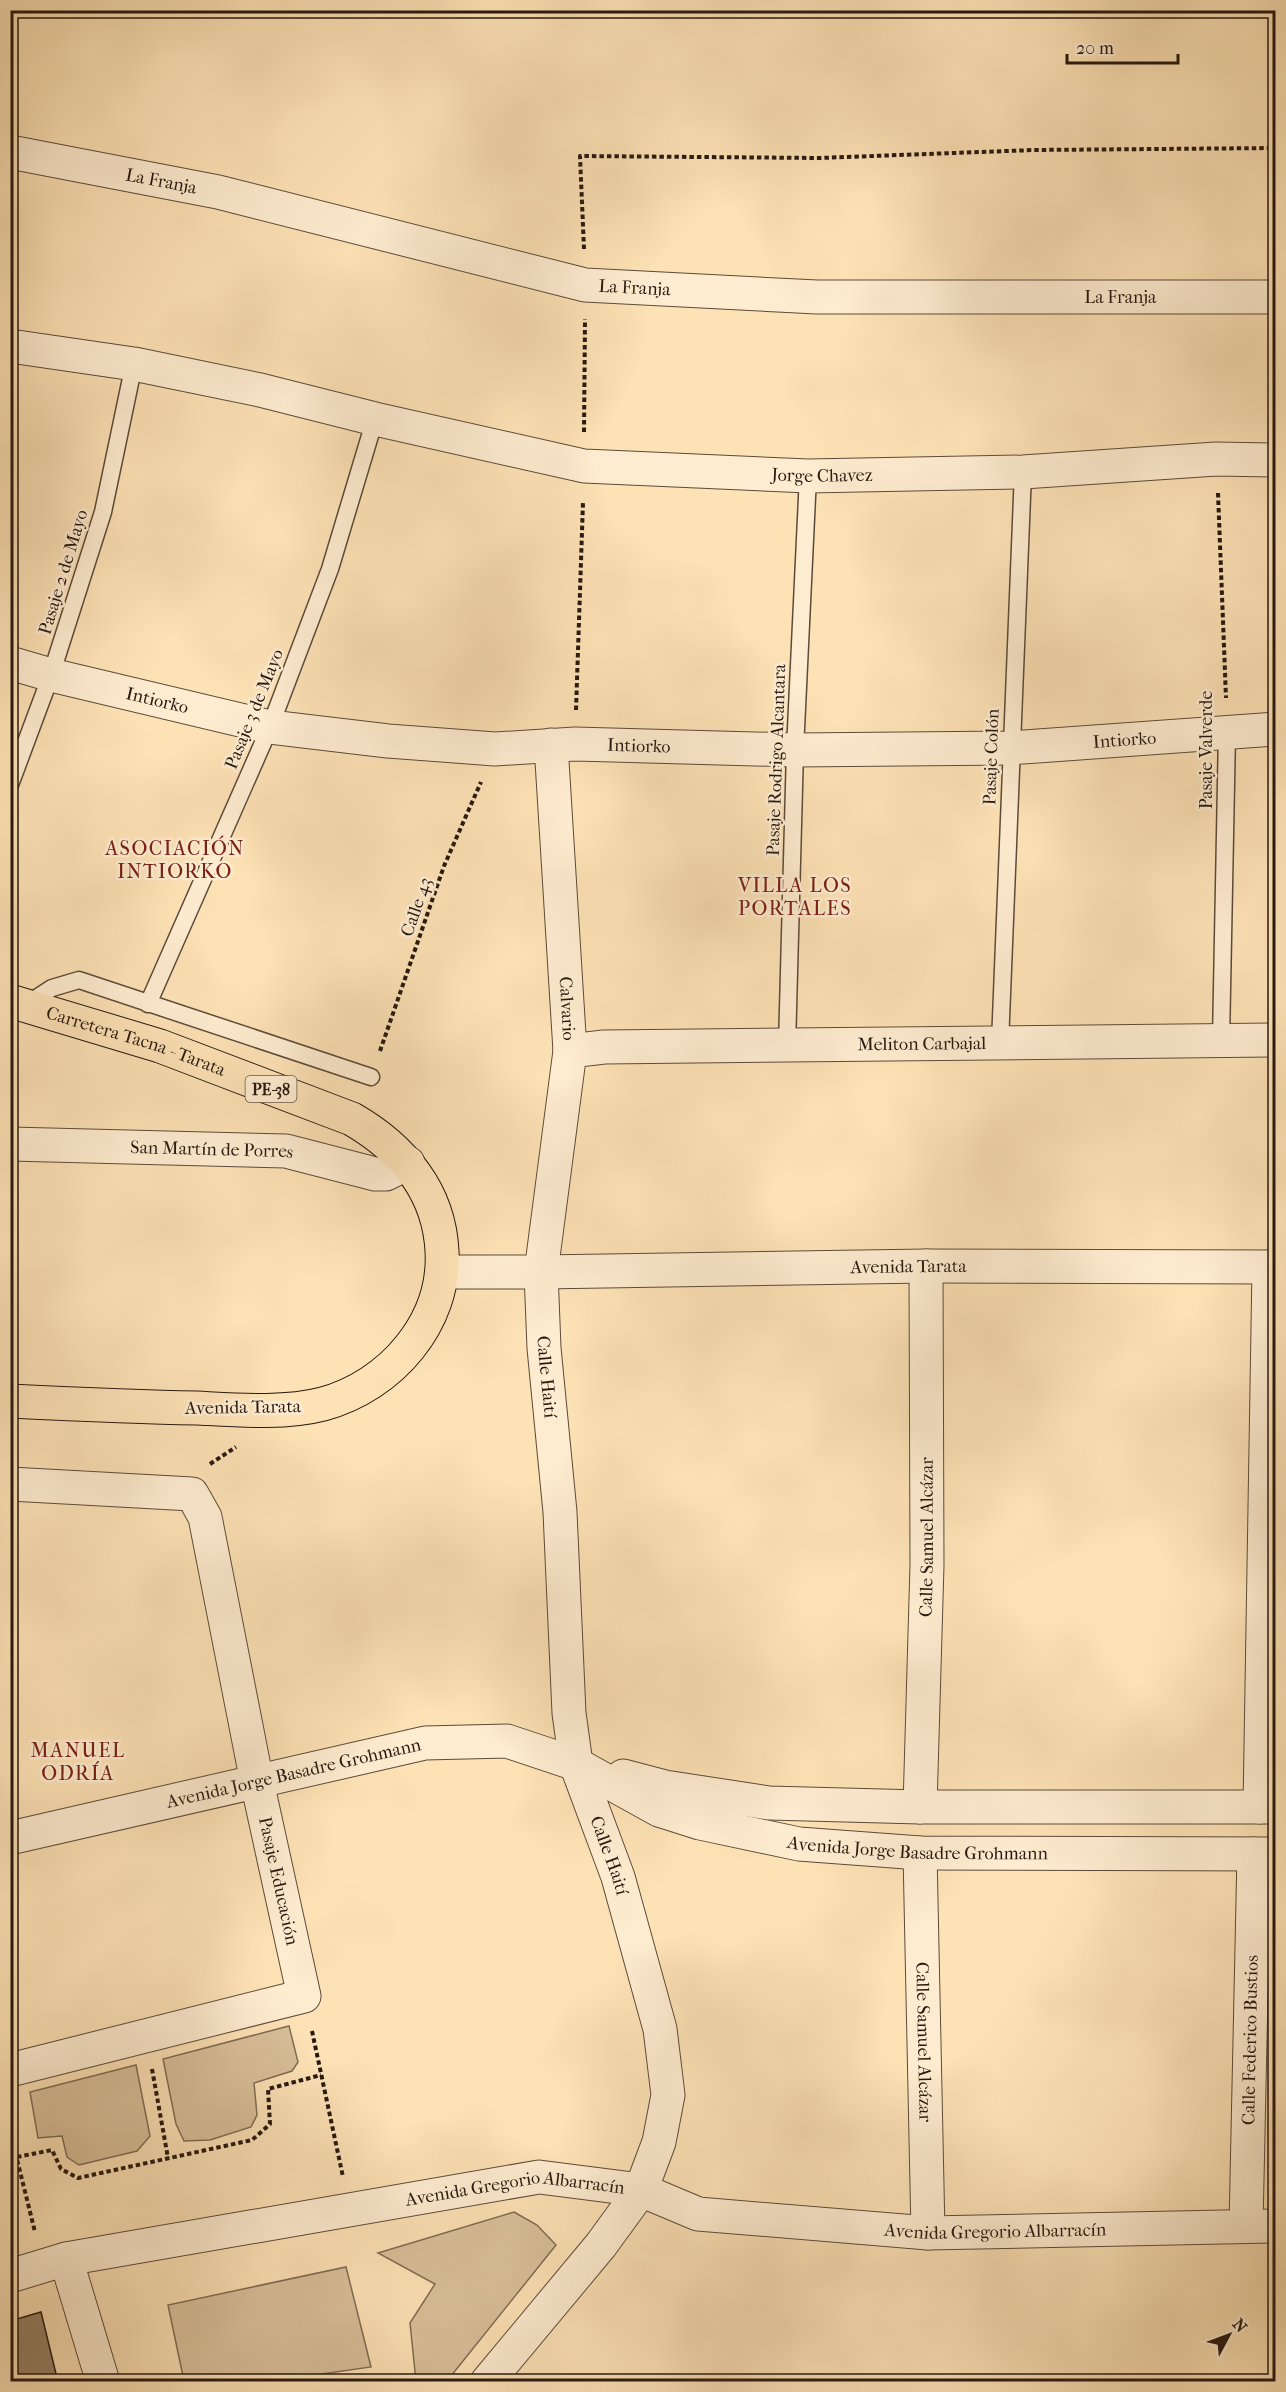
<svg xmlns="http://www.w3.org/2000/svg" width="1286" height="2392" font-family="'IM FELL French Canon',serif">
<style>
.green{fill:#d9c09a;stroke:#806c55;stroke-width:1.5}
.building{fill:#968166;stroke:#271810;stroke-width:1.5}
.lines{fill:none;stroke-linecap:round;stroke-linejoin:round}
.service-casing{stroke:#5c4a3a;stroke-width:19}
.minor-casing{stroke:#5c4a3a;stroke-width:35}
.tertiary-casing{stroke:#5c4a3a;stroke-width:35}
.trunk-casing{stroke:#271810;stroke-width:35}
.path{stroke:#271810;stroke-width:4;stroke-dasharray:4.5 3;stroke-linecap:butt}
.service{stroke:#feecd0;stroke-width:16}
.minor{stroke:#feecd0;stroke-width:33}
.tertiary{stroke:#feecd0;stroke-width:33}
.trunk{stroke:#fde2b6;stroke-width:33}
.labels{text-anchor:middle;stroke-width:5;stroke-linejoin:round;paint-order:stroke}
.shield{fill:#feecd0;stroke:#68584a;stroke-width:1.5}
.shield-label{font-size:16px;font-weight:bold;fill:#271810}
.street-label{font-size:18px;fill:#271810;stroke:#feecd0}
.neighbourhood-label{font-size:20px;letter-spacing:1.5px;fill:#7a1f14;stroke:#feecd0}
</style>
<rect width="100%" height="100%" fill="#fde2b6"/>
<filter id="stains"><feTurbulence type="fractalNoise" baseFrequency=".00333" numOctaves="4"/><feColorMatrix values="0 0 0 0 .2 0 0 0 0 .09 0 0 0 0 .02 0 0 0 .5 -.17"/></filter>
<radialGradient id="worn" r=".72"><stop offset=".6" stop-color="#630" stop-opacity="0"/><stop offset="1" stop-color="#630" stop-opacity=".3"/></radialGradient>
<path class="green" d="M289 2026 298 2062 292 2071 254 2083 257 2115 251 2127 210 2140 184 2141 176 2124 163 2059Z
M136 2065 150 2136 137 2151 79 2165 67 2157 62 2136 38 2138 30 2092Z
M514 2212 537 2225 556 2245 447 2381H416L410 2323 435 2284 378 2253Z
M346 2267 371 2367 273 2381H184L168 2305Z"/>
<path class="building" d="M41 2312 58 2382H10V2321Z"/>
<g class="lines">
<g class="service-casing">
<path id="service" d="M10 785 51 675 103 512 134 364
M148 1004 270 727 330 569 375 419
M26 1005 52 988 79 980 371 1077
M1221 1040 1227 732
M1000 1043 1023 472
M787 1046 795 750 808 476"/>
</g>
<g class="minor-casing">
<g id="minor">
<path id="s1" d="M10 152 218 192 585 285 817 297H1276"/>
<path id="s2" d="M10 346 134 364 260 390 375 419 584 466 808 476 1023 472 1216 459 1276 460"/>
<path id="s3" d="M10 663 51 675 270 727 388 741 495 749 575 744 795 750 1010 748 1276 729"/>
<path id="s4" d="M551 745 570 1051 541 1272 926 1266 1276 1267"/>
<path id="s5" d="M570 1051 604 1047 1276 1040"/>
<path id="s6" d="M10 1144 286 1151 375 1174H386L408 1163"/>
<path id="s7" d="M10 1484 192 1494 205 1517 257 1782 304 1996 10 2070"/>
<path id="s8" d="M576 1764 659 1810 700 1823 799 1844 920 1853 1276 1854"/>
<path d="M623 1776 665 1787 769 1803 920 1807H1276"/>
<path id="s9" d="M920 1807 927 1565 926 1266"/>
<path d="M1260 1807 1269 1267"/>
<path id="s10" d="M920 1853 928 2233"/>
<path id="s11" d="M1246 2226 1254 1854"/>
<path d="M66 2259 103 2382"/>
<path id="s12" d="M10 2276 66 2259 539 2177 641 2190"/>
</g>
</g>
<g class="tertiary-casing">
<g id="tertiary">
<path id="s13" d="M442 1272H541L544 1348 560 1512 569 1713 576 1764 618 1877 660 2029 668 2095 659 2142 641 2190 601 2245 487 2382"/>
<path id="s14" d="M10 1838 425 1743 507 1741 576 1764"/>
<path id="s15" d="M641 2190 698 2214 928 2233 1276 2226"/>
</g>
</g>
<g class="trunk-casing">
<g id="trunk">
<path id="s16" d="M10 1001 160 1046 352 1119C402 1148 439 1191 442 1251 446 1323 390 1386 323 1404 285 1414 236 1410 197 1408 134 1407 72 1404 10 1401"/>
</g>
</g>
<path class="path" d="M584 249 580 156 819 158 1034 150 1276 148
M584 432 585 319
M1218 493 1226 698
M576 710 583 502
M380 1051 444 866 481 782
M210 1464 236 1447
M312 2031 343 2177
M152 2069 168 2158
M10 2131 35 2232
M17 2157 52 2150 61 2169 78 2178 252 2140 270 2124 268 2089 321 2075"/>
<use href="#service" class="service"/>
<use href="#minor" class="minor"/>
<use href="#tertiary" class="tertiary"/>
<use href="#trunk" class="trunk"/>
</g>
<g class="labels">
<rect class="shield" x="245.5" y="1076" width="51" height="26" rx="4.5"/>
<g class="shield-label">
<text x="271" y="1095">PE-38</text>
</g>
<g class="street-label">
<text dy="6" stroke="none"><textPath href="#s1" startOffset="154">La Franja</textPath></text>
<text dy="6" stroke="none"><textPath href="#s1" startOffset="640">La Franja</textPath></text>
<text dy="6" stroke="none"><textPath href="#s1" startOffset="1126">La Franja</textPath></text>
<text dy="6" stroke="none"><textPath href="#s2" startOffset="825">Jorge Chavez</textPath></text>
<text transform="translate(63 572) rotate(-73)" y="6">Pasaje 2 de Mayo</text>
<text dy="6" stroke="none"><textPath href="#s3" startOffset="152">Intiorko</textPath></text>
<text transform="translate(254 709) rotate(-68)" y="6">Pasaje 3 de Mayo</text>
<text dy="6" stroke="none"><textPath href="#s3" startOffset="1124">Intiorko</textPath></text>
<text dy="6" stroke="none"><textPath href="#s3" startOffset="638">Intiorko</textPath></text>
<text transform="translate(1206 750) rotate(-90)" y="6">Pasaje Valverde</text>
<text transform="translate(991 757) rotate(-88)" y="6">Pasaje Colón</text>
<text transform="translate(776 760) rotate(-88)" y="6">Pasaje Rodrigo Alcantara</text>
<text transform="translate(416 907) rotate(-71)" y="6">Calle 43</text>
<text dy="6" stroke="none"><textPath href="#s4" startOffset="264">Calvario</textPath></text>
<text dy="6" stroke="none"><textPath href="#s16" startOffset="132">Carretera Tacna - Tarata</textPath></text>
<text dy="6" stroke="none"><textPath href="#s5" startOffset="352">Meliton Carbajal</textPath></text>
<text dy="6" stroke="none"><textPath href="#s6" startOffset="202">San Martín de Porres</textPath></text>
<text dy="6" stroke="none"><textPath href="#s4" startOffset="897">Avenida Tarata</textPath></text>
<text dy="6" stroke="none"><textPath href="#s13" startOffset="204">Calle Haití</textPath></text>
<text transform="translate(243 1407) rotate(-1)" y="6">Avenida Tarata</text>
<text dy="6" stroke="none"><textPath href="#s9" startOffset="270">Calle Samuel Alcázar</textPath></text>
<text dy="6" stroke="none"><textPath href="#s14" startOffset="291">Avenida Jorge Basadre Grohmann</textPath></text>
<text dy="6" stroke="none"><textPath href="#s8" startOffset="358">Avenida Jorge Basadre Grohmann</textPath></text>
<text dy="6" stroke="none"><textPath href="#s13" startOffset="690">Calle Haití</textPath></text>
<text dy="6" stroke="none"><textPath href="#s7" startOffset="580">Pasaje Educación</textPath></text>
<text dy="6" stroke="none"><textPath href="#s11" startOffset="186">Calle Federico Bustios</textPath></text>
<text dy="6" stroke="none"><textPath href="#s10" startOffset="189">Calle Samuel Alcázar</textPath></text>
<text dy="6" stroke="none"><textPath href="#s12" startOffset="514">Avenida Gregorio Albarracín</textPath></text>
<text dy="6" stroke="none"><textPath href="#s15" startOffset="360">Avenida Gregorio Albarracín</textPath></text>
</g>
<g class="neighbourhood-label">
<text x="175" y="855">ASOCIACIÓN<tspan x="175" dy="23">INTIORKO</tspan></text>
<text x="795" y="892">VILLA LOS<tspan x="795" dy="23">PORTALES</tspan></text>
<text x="78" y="1757">MANUEL<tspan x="78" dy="23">ODRÍA</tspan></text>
</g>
</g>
<rect width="1286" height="2392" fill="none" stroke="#fde2b6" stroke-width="36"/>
<rect x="12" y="12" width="1262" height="2368" fill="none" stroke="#271810" stroke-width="3"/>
<rect x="18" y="18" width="1250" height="2356" fill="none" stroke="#271810" stroke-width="1.5"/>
<g transform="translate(1229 2335) rotate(49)" stroke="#feecd0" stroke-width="4.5" paint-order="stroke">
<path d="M0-4.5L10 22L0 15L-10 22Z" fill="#271810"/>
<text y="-9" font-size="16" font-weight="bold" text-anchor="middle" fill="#271810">N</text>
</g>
<path d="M1067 54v9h111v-9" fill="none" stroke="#271810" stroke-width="3"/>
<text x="1076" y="54" font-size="18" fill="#271810" stroke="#feecd0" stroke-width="4.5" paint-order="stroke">20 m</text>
<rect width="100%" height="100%" filter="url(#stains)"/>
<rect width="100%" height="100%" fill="url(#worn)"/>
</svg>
